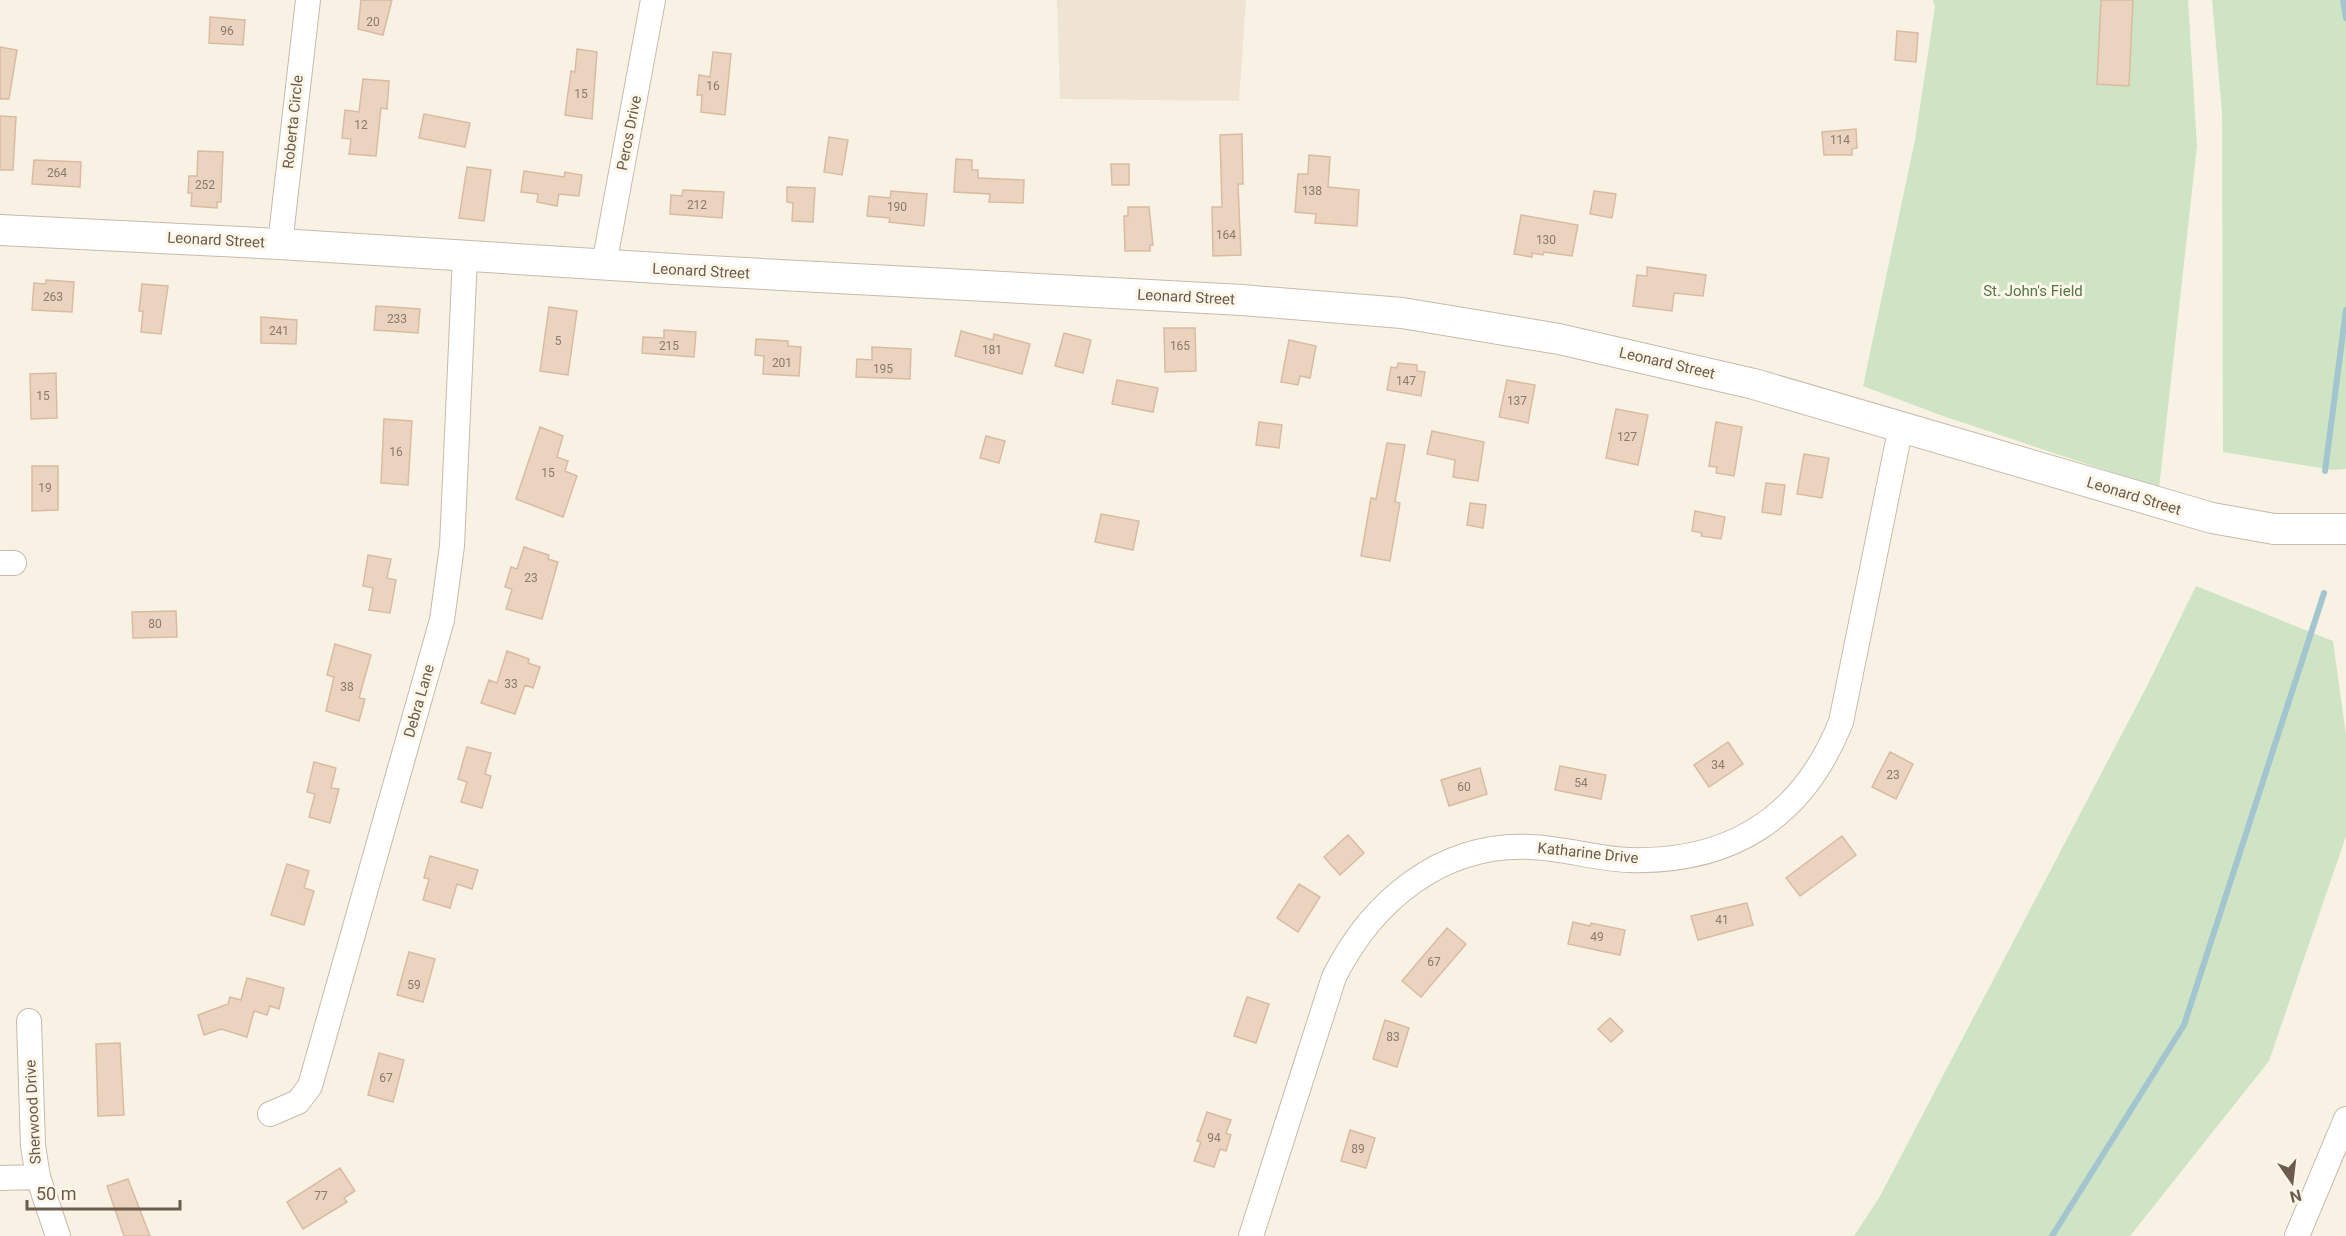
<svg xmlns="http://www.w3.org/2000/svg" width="2346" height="1236" font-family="Roboto,sans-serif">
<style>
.residential{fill:#efe4d3}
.green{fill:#cfe4c4}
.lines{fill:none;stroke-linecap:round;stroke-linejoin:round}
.stream{stroke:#a3c5cf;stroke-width:6}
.building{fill:#ead3bf;stroke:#dabba2;stroke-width:1.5}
.minor-casing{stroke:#c7baac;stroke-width:26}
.tertiary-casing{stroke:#c7baac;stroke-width:32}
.minor{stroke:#fff;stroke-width:24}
.tertiary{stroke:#fff;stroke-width:30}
.labels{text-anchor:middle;stroke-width:6;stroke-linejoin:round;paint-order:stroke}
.number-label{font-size:12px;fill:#8c796a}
.street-label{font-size:15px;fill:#6d5b4d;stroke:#fcf6e9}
.park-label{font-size:15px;fill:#54774a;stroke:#fcf6e9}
</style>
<rect width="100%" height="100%" fill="#f8f2e4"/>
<path class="residential" d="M1057 0H1246L1239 101 1060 99Z"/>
<path class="green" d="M1933 0H2188L2197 146 2159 488 1943 416 1863 386 1915 140 1935 7Z
M2212 0H2346V469L2333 470 2223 452 2222 112Z
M2196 586 2333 641 2346 735V836L2269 1061 2130 1236H1854L1879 1198 2147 686Z"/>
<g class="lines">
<path class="stream" d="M2343 0 2346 18
M2325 471 2346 310
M2052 1236 2184 1025 2324 593"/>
</g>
<path class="building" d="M361 0H392L383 35 358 29Z
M2101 0H2133L2129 86 2097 84Z
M210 17 245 20 243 45 209 43Z
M1897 31 1918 33 1916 62 1895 60Z
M0 47 17 50 9 99H0Z
M577 49 597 52 592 119 565 115 571 71 575 72Z
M713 52 731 54 725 115 701 112 702 95H697L699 75 710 77Z
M363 79 389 81 387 109 381 108 376 156 349 154 351 139 342 138 345 110 359 112Z
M424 114 470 123 465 147 419 138Z
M0 116 16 117 13 170H0Z
M1856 129 1857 148 1852 149V155H1824L1822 132Z
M1242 134 1243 184H1238L1241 255 1213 256 1212 207H1222L1220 135Z
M829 137 848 140 842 175 824 172Z
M198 151 223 152 221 202H217V208L191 206 192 193H188L189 176H197Z
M1309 155 1330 157 1328 187 1359 190 1357 226 1315 223 1316 214 1295 212 1298 174H1308Z
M956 159 972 160V170H978V178L1024 180 1023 203 989 202 990 194 954 192Z
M34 160 81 162 80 187 32 184Z
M1111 164H1129V185H1112Z
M467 167 491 170 484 221 459 218Z
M524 171 564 177 565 172 582 175 579 196 559 194 557 206 537 202 538 194 521 192Z
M787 187 815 188 813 222 792 221 793 203 787 202Z
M683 190 724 192 722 218 670 214 671 195 682 196Z
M891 191 927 194 924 226 889 222 890 218 867 216 869 196 890 198Z
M1594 191 1616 194 1612 218 1590 214Z
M1128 207H1149L1153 245H1150V251H1125L1124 216H1128Z
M1521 215 1578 225 1572 256 1544 252 1543 255 1532 253V257L1514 254Z
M1647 267 1706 275 1703 296 1674 293 1672 311 1633 306 1637 275 1647 276Z
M46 280 74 282 72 312 32 310 34 283 46 284Z
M142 284 168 286 161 334 141 332 143 311H139Z
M376 306 420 309 418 333 374 330Z
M549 307 577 311 568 375 540 371Z
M261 317 297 320 296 344 261 343Z
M1164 328H1195L1196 371 1165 372Z
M664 330 696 332 694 357 642 353 643 337 664 338Z
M961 331 993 340 994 334 1030 344 1022 374 955 356Z
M1064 333 1091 340 1083 373 1055 366Z
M756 339 788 341V346L801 347 799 376 763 374 764 356 755 355Z
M1289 340 1316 346 1310 378 1300 376 1298 385 1281 382Z
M872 347 911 349 910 379 856 377 857 359 872 360Z
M1398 363 1417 365V371L1425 372 1421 396 1387 390 1391 367 1397 368Z
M56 373 57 418 31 419 30 374Z
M1117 380 1158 388 1153 412 1112 404Z
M1507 380 1535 385 1528 423 1499 417Z
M1616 409 1648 415 1638 465 1606 458Z
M384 419 412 421 408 485 381 483Z
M1259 422 1282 425 1279 448 1256 445Z
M1716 422 1742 427 1734 476 1716 473 1717 467 1709 466Z
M540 427 563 436 557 457 568 461 565 471 577 476 563 517 516 499Z
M1432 431 1484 442 1478 481 1453 477 1455 460 1427 454Z
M986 436 1005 441 999 463 980 458Z
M1387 443 1405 445 1395 502 1400 503 1390 561 1361 556 1371 498 1376 499Z
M1804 454 1829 458 1822 498 1797 494Z
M32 466H58V510L32 511Z
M1766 483 1785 485 1781 515 1762 512Z
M1470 503 1486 505 1483 528 1467 525Z
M1695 511 1725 517 1721 539 1701 536 1702 533 1692 531Z
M1101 514 1139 521 1133 550 1095 542Z
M524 547 549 555 548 559 558 562 542 619 506 609 512 589 505 587 511 567 517 569Z
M368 555 391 559 387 578 396 580 390 613 369 610 373 588 363 586Z
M176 611 177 637 133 638 132 612Z
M335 644 371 655 359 698 365 699 359 721 326 711 334 677 327 675Z
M507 651 529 659 528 663 540 667 533 688 525 685 515 714 481 703 489 680 497 683Z
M1728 742 1743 764 1709 787 1694 765Z
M467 747 491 753 485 774 491 776 482 808 461 802 467 782 458 779Z
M1890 752 1913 764 1896 799 1872 787Z
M314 762 336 768 331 788 339 789 330 823 309 817 315 794 307 792Z
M1560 766 1606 775 1601 799 1555 790Z
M1480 768 1487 794 1449 806 1441 780Z
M1348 835 1364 853 1340 875 1324 857Z
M1842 836 1856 855 1800 896 1786 878Z
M430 856 478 870 472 889 457 884 450 908 423 900 429 879 424 878Z
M287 864 309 871 304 888 314 891 304 925 271 915Z
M1299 884 1320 897 1298 932 1277 918Z
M1747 903 1753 925 1698 940 1691 916Z
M1573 922 1590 926 1591 923 1625 930 1620 955 1568 944Z
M1447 928 1466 944 1421 997 1402 981Z
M409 952 435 959 423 1002 397 995Z
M247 978 284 988 279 1009 270 1006 267 1015 254 1011 247 1037 221 1029 204 1035 198 1015 228 1004 230 997 241 1000Z
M1247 997 1269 1004 1256 1043 1234 1036Z
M1610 1018 1623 1031 1611 1042 1598 1029Z
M1385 1020 1409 1028 1397 1067 1373 1059Z
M120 1043 124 1115 98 1116 96 1044Z
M379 1053 404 1060 393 1102 368 1095Z
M1207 1112 1231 1120 1226 1133 1231 1135 1226 1151 1220 1149 1214 1167 1194 1161 1201 1142 1197 1141Z
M1350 1130 1375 1138 1366 1168 1341 1161Z
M340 1168 355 1191 344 1198 347 1202 303 1229 287 1202Z
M128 1179 150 1236H124L107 1186Z"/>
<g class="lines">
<g class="minor-casing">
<path id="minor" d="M280 244 308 0
M604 265 653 0
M0 563H14
M29 1021 33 1146 38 1177 58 1236
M270 1114 298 1102 310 1086 442 620 452 546 465 256
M0 1178 38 1177
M1251 1236 1334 977C1372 901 1441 843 1530 847 1564 848 1596 859 1629 860 1732 863 1803 817 1841 722L1901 426
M2297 1236 2346 1119"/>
</g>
<g class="tertiary-casing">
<path id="tertiary" d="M0 230 280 244 690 270 1242 300 1402 313 1559 339 1754 384 2212 518 2274 529H2346"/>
</g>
<use href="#minor" class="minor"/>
<use href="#tertiary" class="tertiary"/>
</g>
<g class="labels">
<g class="number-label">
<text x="373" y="26">20</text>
<text x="227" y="35">96</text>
<text x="713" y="90">16</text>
<text x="581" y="98">15</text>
<text x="361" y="129">12</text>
<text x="1840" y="144">114</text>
<text x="57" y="177">264</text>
<text x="205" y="189">252</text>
<text x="1312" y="195">138</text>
<text x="697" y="209">212</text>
<text x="897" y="211">190</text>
<text x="1226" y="239">164</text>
<text x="1546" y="244">130</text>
<text x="53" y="301">263</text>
<text x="397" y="323">233</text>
<text x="279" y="335">241</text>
<text x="558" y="345">5</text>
<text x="669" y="350">215</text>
<text x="1180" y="350">165</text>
<text x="992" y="354">181</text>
<text x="782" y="367">201</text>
<text x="883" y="373">195</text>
<text x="1406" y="385">147</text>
<text x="43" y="400">15</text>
<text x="1517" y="405">137</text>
<text x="1627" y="441">127</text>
<text x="396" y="456">16</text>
<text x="548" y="477">15</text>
<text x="45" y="492">19</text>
<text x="531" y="582">23</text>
<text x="155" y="628">80</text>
<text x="511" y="688">33</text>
<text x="347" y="691">38</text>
<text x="1718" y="769">34</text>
<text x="1893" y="779">23</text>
<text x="1581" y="787">54</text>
<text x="1464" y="791">60</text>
<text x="1722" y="924">41</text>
<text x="1597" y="941">49</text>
<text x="1434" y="966">67</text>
<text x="414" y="989">59</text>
<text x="1393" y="1041">83</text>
<text x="386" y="1082">67</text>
<text x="1214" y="1142">94</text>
<text x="1358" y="1153">89</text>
<text x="321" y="1200">77</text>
</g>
<g class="street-label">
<text transform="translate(293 122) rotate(-84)" y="5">Roberta Circle</text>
<text transform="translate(629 133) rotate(-79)" y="5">Peros Drive</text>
<text transform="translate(216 240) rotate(3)" y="5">Leonard Street</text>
<text transform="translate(701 271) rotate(3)" y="5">Leonard Street</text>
<text transform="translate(1186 297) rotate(3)" y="5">Leonard Street</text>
<text transform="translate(1667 363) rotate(13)" y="5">Leonard Street</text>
<text transform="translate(2134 496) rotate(17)" y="5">Leonard Street</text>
<text transform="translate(419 701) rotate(-74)" y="5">Debra Lane</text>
<text transform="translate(1588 853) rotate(6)" y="5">Katharine Drive</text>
<text transform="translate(33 1112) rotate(-93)" y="5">Sherwood Drive</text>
</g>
<g class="park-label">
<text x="2033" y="296">St. John's Field</text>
</g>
</g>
<g transform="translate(2292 1182) rotate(166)" stroke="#fcf6e9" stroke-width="4.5" paint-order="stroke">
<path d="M0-4.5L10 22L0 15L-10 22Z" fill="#6d5b4d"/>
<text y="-9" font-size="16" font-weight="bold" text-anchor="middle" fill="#6d5b4d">N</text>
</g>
<path d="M27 1200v9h153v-9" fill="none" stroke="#6d5b4d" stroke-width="3"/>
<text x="36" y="1200" font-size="18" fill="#6d5b4d" stroke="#fcf6e9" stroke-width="4.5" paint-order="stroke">50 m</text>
</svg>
